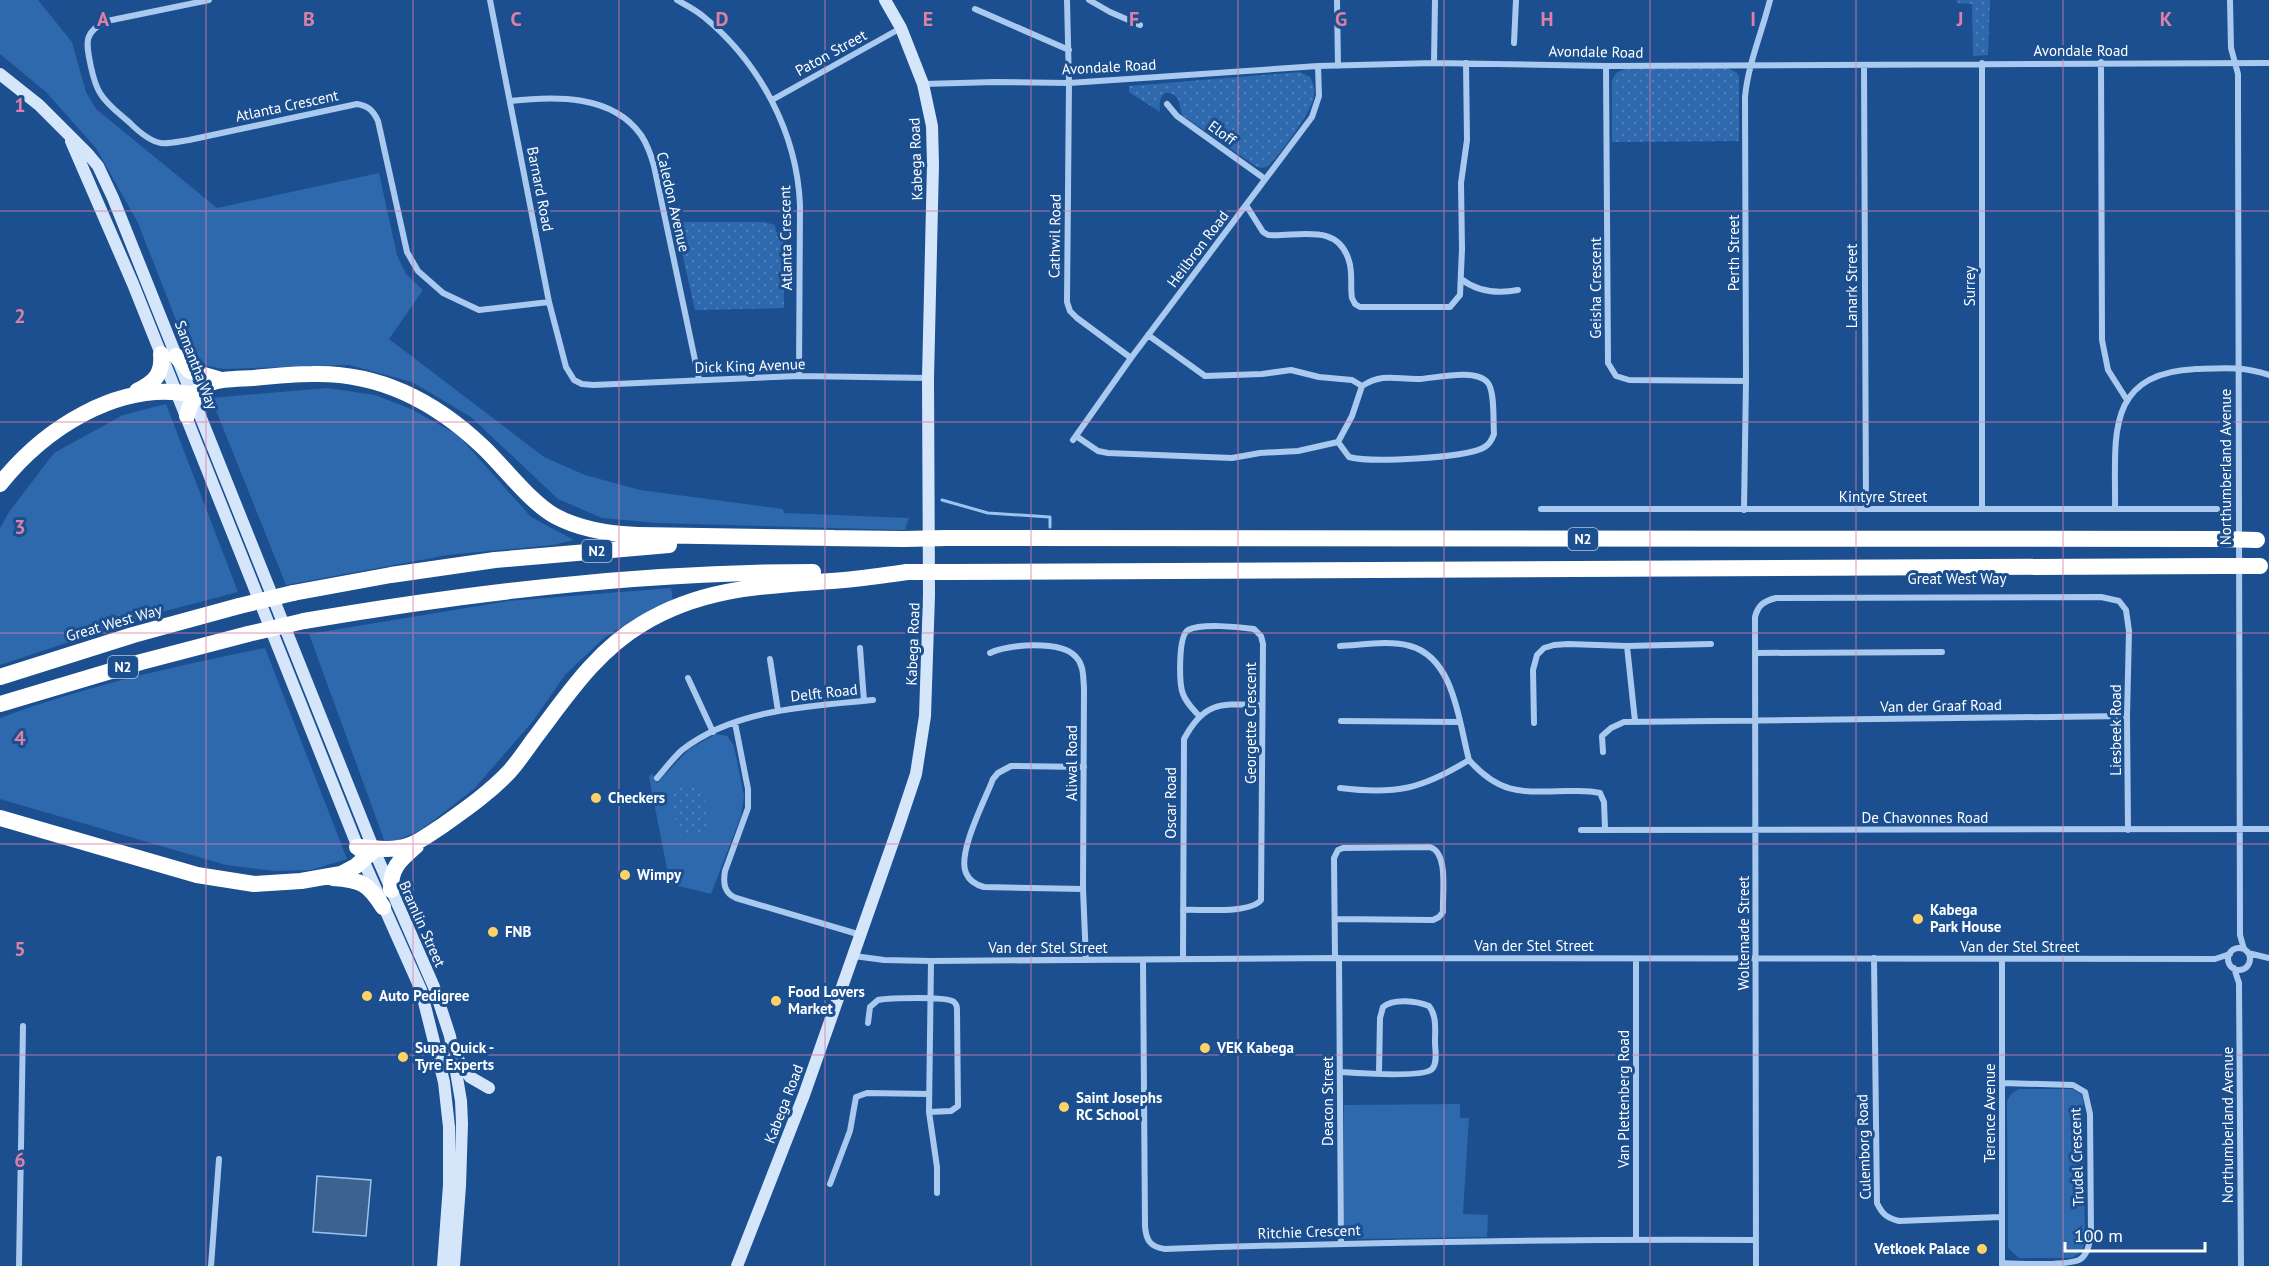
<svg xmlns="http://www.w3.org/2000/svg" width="2269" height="1266" font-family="'PT Sans',sans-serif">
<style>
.green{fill:#2e69ad}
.park{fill:url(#park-dots)}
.water{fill:#3c6290;stroke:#9cc4f0;stroke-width:1.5}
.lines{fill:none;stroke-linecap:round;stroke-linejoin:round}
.stream{stroke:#9cc4f0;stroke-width:3}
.street{stroke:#a9c9ee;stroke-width:6}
.secondary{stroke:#d6e6fa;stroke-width:12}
.highway{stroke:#fff;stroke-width:16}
.highway-bridge{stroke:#fff;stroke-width:16}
.grid{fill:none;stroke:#dd80a5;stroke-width:1.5;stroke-opacity:0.55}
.poi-dot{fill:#ffd166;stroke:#1b4f8f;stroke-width:2}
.labels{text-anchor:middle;stroke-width:6;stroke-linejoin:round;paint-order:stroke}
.shield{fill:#1b4f8f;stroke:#bbcadd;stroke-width:1.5}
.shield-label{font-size:14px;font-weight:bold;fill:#fff}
.street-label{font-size:15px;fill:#fff;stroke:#1b4f8f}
.poi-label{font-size:15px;font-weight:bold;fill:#fff;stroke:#1b4f8f;text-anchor:start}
.grid-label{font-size:20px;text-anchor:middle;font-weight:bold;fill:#dd80a5;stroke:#1b4f8f;stroke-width:6;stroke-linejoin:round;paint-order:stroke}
</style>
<defs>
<pattern id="park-dots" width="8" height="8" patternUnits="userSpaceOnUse" patternTransform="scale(1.5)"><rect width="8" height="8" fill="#2e69ad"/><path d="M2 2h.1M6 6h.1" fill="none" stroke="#4d80b9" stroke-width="1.8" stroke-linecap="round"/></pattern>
</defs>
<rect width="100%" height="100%" fill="#1b4f8f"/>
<path class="green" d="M0 0H38L72 42 86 92 96 109 217 208 379 173 397 255 406 274 423 290 389 339 544 457 585 475 640 490 783 509 784 513 909 518 905 530 657 523 602 518 558 499 471 417 412 382 349 365 223 369 198 364 187 348 138 223 96 148 46 92 0 54Z
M327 388 375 395 411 409 458 435 531 517 574 540 553 545 448 555 286 585 211 398Z
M166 404 238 592 154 614 0 665V528L9 512 54 453 123 415Z
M671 588 673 602 638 617 604 638 565 675 533 721 474 789 421 830 386 845 309 634 508 601Z
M265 648 347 859 311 870 275 871 226 865 0 799V718C86 686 175 666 265 648Z
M716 734 727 736 734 746 744 796 741 816 711 894 670 884 649 777 652 773 657 783 689 749Z
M2019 1089H2072L2081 1094 2083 1099 2085 1242 2082 1251 2072 1258H2019L2008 1248 2007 1101 2011 1094Z
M1460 1104V1118H1469L1463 1214 1488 1215 1487 1237 1357 1239 1348 1234 1344 1226V1105Z"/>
<path class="park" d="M1957 0H1990L1988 55 1973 56 1972 4 1957 3Z
M1728 68 1737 73 1739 77V141L1612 142V80L1616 73 1624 69Z
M1300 72 1310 77C1314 85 1316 91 1313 100 1311 111 1276 162 1266 167 1263 168 1261 168 1257 167L1182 115C1180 109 1180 99 1175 96 1162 86 1158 102 1160 112L1129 92V86Z
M675 222H764L775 225 776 232H783L784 308 695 310Z
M703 784 708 833 677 837 672 788Z"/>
<path class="water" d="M317 1176 371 1180 366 1236 313 1232Z"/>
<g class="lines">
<path class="stream" d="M942 500 988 513 1050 517V527"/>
<path class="street" d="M209 0 107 21C83 32 86 43 91 67 93 76 95 85 100 93 107 105 120 114 130 123 138 131 149 141 161 143 169 144 181 141 189 140L357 104C368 106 373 110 378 121L407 252 418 271 443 293 479 310 549 302
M490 0 549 302 566 367 574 380 582 384 593 385 799 376 928 378
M677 0C686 5 696 10 704 17 760 63 797 133 800 205L799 376
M1067 0 1069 83 1067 302 1070 311 1077 318 1131 358
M1089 0 1110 12 1140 25
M1337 0 1338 66
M2230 0 2231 48 2238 74V104L2240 935 2244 949
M975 9 1069 50
M1514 43 1516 0
M2101 62 2102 340 2108 370 2127 400
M1434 63 1435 0
M1864 65 1866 508
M1606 66 1608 363 1616 376 1629 380 1746 381
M923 84 995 82 1069 83 1318 66 1434 63 1606 66 2269 63
M772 100 901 28
M510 101C554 96 612 94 641 135 647 144 651 155 654 166L699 379
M1167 104 1177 116 1265 179
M1246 205 1263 232 1268 235C1299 237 1338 222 1349 261 1353 273 1350 286 1352 298L1355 304 1360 307H1450L1460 295 1462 249 1461 183 1467 140 1466 63
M1461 279C1478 292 1497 294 1518 290
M1148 335 1205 376 1262 374 1291 370 1319 377 1352 380 1362 386
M1076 436 1098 451 1108 453 1232 458 1260 453 1298 451 1338 442 1352 416 1362 386C1384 372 1398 380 1420 379 1437 378 1476 368 1488 383 1495 392 1493 422 1494 434 1492 440 1489 445 1483 448 1463 458 1371 463 1349 457L1338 442
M1073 440 1131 358 1312 117 1319 96 1318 66
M1541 509H2217
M1982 509V63
M2115 509C2116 439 2103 373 2196 369 2222 368 2244 366 2269 375
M1744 510 1746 381 1745 97C1748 64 1762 32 1770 0
M1340 646C1362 645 1389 640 1410 646 1455 658 1459 724 1469 760 1501 796 1523 792 1567 791 1578 791 1589 790 1600 793L1604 802 1605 829
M1627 646 1635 721
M860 648 864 701
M990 653C1008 644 1062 640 1076 657 1084 665 1083 677 1084 688L1083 889 1086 960
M1756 653 1942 652
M770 659 778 711
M688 678 713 732
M1341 721 1460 722
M735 723 748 789V808L725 871C723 883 724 893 736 898L861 935
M1534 723 1533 670 1537 655 1544 648 1554 645 1568 644 1627 646 1711 644
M1603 752 1602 736 1611 728 1624 722 2127 716
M657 778C665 769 673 758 682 750 734 709 810 706 873 700
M1340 788C1396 795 1422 789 1469 760
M1581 830 2269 829
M1083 889 984 887C976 885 969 880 966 873 957 853 985 800 993 779L998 773 1011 766 1084 767
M1183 910C1201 909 1250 914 1261 900L1263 644 1261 636 1254 629C1240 627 1201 623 1188 630 1178 636 1179 684 1183 694 1186 703 1194 710 1200 717
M1335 919 1433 920 1439 917 1443 912C1442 894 1449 853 1430 847L1343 848 1338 850 1334 858 1335 958
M2228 959a11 11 0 1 1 22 0a11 11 0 1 1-22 0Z
M2248 953 2269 958
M854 956 884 960 931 961 1339 958 2215 959 2230 954
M1339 958 1341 1243
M1874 958 1877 1203C1882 1214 1887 1218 1899 1221L2001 1217
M1183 959 1184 739C1205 700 1222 704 1262 705
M1636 959V1239
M1143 960 1145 1226C1146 1240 1150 1247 1165 1249 1362 1242 1559 1239 1756 1240
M931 961 929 1112 937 1167V1193
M2234 968 2239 983 2241 1266
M868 1023 870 1007 878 1000C889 998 947 996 954 1002 957 1005 957 1007 957 1011L958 1106 951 1111 929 1112
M1340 1072C1355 1073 1424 1078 1432 1069 1438 1063 1435 1050 1435 1042 1435 1030 1437 1016 1429 1006 1417 1001 1394 998 1383 1007L1380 1018 1379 1073
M830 1184 850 1131 856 1097 867 1093 929 1094
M2002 1263C2021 1264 2063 1266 2079 1260 2088 1255 2089 1244 2091 1235L2090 1114 2085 1092 2073 1085 2003 1083
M2002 1265V960
M19 1266 23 1026
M211 1266 219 1159
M1756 1266 1755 617C1758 605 1764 601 1776 598L2101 597 2119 601 2126 610 2129 631 2127 716 2128 830"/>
<path class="secondary" d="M0 74 39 105 88 154 98 166 113 198 374 850 434 987 450 1036 461 1101 462 1123 460 1186 454 1266
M71 141 133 284 363 860 421 990 444 1082 449 1127V1185L443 1266
M457 1058 470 1077 489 1088
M737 1266 804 1095 899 825 916 774 925 716 929 595 928 378 933 164 932 126 923 84 901 28 885 0"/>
<path class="highway" d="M176 356 190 371 221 380
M137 391C155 382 163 374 161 354
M187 416C196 377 219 380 253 378 273 376 293 374 312 374 379 372 436 402 483 447 504 467 530 502 555 516 581 530 610 534 638 535L834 538
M0 484C44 429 117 381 190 394
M824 538 904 539
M947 538 2220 539
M947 572 2219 566
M293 593 391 575 495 560 669 545
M304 621C473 592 642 572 813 572
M0 677 133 635 239 606
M0 704 141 662 248 634
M0 818 197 875 254 884 301 881 341 874 356 866 374 850
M357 847C370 847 385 851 398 848 415 846 428 835 442 826 466 809 489 793 509 772 518 762 526 750 534 739 566 697 596 651 642 624 706 585 771 586 844 580 865 578 886 575 907 572
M333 878C361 880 368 883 383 907
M391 890C390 868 400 860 416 846"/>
<path class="highway-bridge" d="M904 539 947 538
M2220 539 2257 540
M2219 566H2260
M907 572H947
M239 606 293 593
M248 634 304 621"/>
</g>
<path class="grid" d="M206 0V1266M413 0V1266M619 0V1266M825 0V1266M1031 0V1266M1238 0V1266M1444 0V1266M1650 0V1266M1856 0V1266M2063 0V1266M0 211H2269M0 422H2269M0 633H2269M0 844H2269M0 1055H2269"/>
<g class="poi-dot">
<circle cx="596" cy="798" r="6"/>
<circle cx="625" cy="875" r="6"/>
<circle cx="1918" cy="919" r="6"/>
<circle cx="493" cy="932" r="6"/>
<circle cx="367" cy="996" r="6"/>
<circle cx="776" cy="1001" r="6"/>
<circle cx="1205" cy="1048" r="6"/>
<circle cx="403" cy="1057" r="6"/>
<circle cx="1064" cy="1107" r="6"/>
<circle cx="1982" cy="1249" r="6"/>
</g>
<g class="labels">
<g class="shield">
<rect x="1568" y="528" width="30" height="22" rx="4.5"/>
<rect x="582" y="540" width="30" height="22" rx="4.5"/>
<rect x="108" y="656" width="30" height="22" rx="4.5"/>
</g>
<g class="shield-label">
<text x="1583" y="544">N2</text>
<text x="597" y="556">N2</text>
<text x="123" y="672">N2</text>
</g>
<g class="street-label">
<text x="2081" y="56">Avondale Road</text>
<text transform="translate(1596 52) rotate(1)" y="5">Avondale Road</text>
<text transform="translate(831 53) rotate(-29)" y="5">Paton Street</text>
<text transform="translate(1109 67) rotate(-3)" y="5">Avondale Road</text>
<text transform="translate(287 106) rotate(-12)" y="5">Atlanta Crescent</text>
<text transform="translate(1222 133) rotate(36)" y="5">Eloff</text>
<text transform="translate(916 159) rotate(-92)" y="5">Kabega Road</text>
<text transform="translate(540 189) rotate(79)" y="5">Barnard Road</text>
<text transform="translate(673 202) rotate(77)" y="5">Caledon Avenue</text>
<text transform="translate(1055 236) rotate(-89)" y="5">Cathwil Road</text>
<text transform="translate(786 238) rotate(-91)" y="5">Atlanta Crescent</text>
<text transform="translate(1198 249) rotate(-53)" y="5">Heilbron Road</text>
<text transform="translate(1734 253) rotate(-90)" y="5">Perth Street</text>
<text transform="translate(1852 286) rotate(-90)" y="5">Lanark Street</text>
<text transform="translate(1970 286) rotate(-90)" y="5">Surrey</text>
<text transform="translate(1596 288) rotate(-90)" y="5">Geisha Crescent</text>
<text transform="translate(196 365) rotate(69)" y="5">Samantha Way</text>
<text transform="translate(750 366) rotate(-2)" y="5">Dick King Avenue</text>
<text transform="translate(2226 467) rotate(-90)" y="5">Northumberland Avenue</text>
<text x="1883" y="502">Kintyre Street</text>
<text x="1957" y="584">Great West Way</text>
<text transform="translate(114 623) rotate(-16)" y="5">Great West Way</text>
<text transform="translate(913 644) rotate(-88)" y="5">Kabega Road</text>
<text transform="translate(824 693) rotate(-6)" y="5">Delft Road</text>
<text transform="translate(1941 706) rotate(-1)" y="5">Van der Graaf Road</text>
<text transform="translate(1251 723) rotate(-90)" y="5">Georgette Crescent</text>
<text transform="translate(2116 730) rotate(-90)" y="5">Liesbeek Road</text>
<text transform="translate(1072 763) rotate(-90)" y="5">Aliwal Road</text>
<text transform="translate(1171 803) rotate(-90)" y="5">Oscar Road</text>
<text x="1925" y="823">De Chavonnes Road</text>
<text transform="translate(422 924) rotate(66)" y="5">Bramlin Street</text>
<text transform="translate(1744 933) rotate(-90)" y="5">Woltemade Street</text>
<text x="1534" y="951">Van der Stel Street</text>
<text x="2020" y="952">Van der Stel Street</text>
<text x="1048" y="953">Van der Stel Street</text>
<text transform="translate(1624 1099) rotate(-90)" y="5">Van Plettenberg Road</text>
<text transform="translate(1328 1101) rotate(-90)" y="5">Deacon Street</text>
<text transform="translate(784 1104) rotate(-69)" y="5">Kabega Road</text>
<text transform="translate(1990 1113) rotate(-90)" y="5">Terence Avenue</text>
<text transform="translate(2228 1125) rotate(-90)" y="5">Northumberland Avenue</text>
<text transform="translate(1864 1147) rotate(-92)" y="5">Culemborg Road</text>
<text transform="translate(2077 1157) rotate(-92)" y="5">Trudel Crescent</text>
<text transform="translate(1309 1232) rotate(-2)" y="5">Ritchie Crescent</text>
</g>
<g class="poi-label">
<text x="608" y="803">Checkers</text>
<text x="637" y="880">Wimpy</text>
<text x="1930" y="915">Kabega<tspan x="1930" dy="17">Park House</tspan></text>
<text x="505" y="937">FNB</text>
<text x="788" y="997">Food Lovers<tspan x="788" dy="17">Market</tspan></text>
<text x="379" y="1001">Auto Pedigree</text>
<text x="415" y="1053">Supa Quick -<tspan x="415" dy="17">Tyre Experts</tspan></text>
<text x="1217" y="1053">VEK Kabega</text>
<text x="1076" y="1103">Saint Josephs<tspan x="1076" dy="17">RC School</tspan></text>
<text x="1970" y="1254" text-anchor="end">Vetkoek Palace</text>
</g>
</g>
<g class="grid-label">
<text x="103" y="26">A</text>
<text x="309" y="26">B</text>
<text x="516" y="26">C</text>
<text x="722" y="26">D</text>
<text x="928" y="26">E</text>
<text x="1134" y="26">F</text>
<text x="1341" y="26">G</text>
<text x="1547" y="26">H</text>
<text x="1753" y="26">I</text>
<text x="1960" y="26">J</text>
<text x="2166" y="26">K</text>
<text x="20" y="112">1</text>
<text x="20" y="323">2</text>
<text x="20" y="534">3</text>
<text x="20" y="745">4</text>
<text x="20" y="956">5</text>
<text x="20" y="1167">6</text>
</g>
<path d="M2065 1242v9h140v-9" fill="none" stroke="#ffffff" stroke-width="3"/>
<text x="2074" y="1242" font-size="18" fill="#ffffff" stroke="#1b4f8f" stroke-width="4.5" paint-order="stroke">100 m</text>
</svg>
